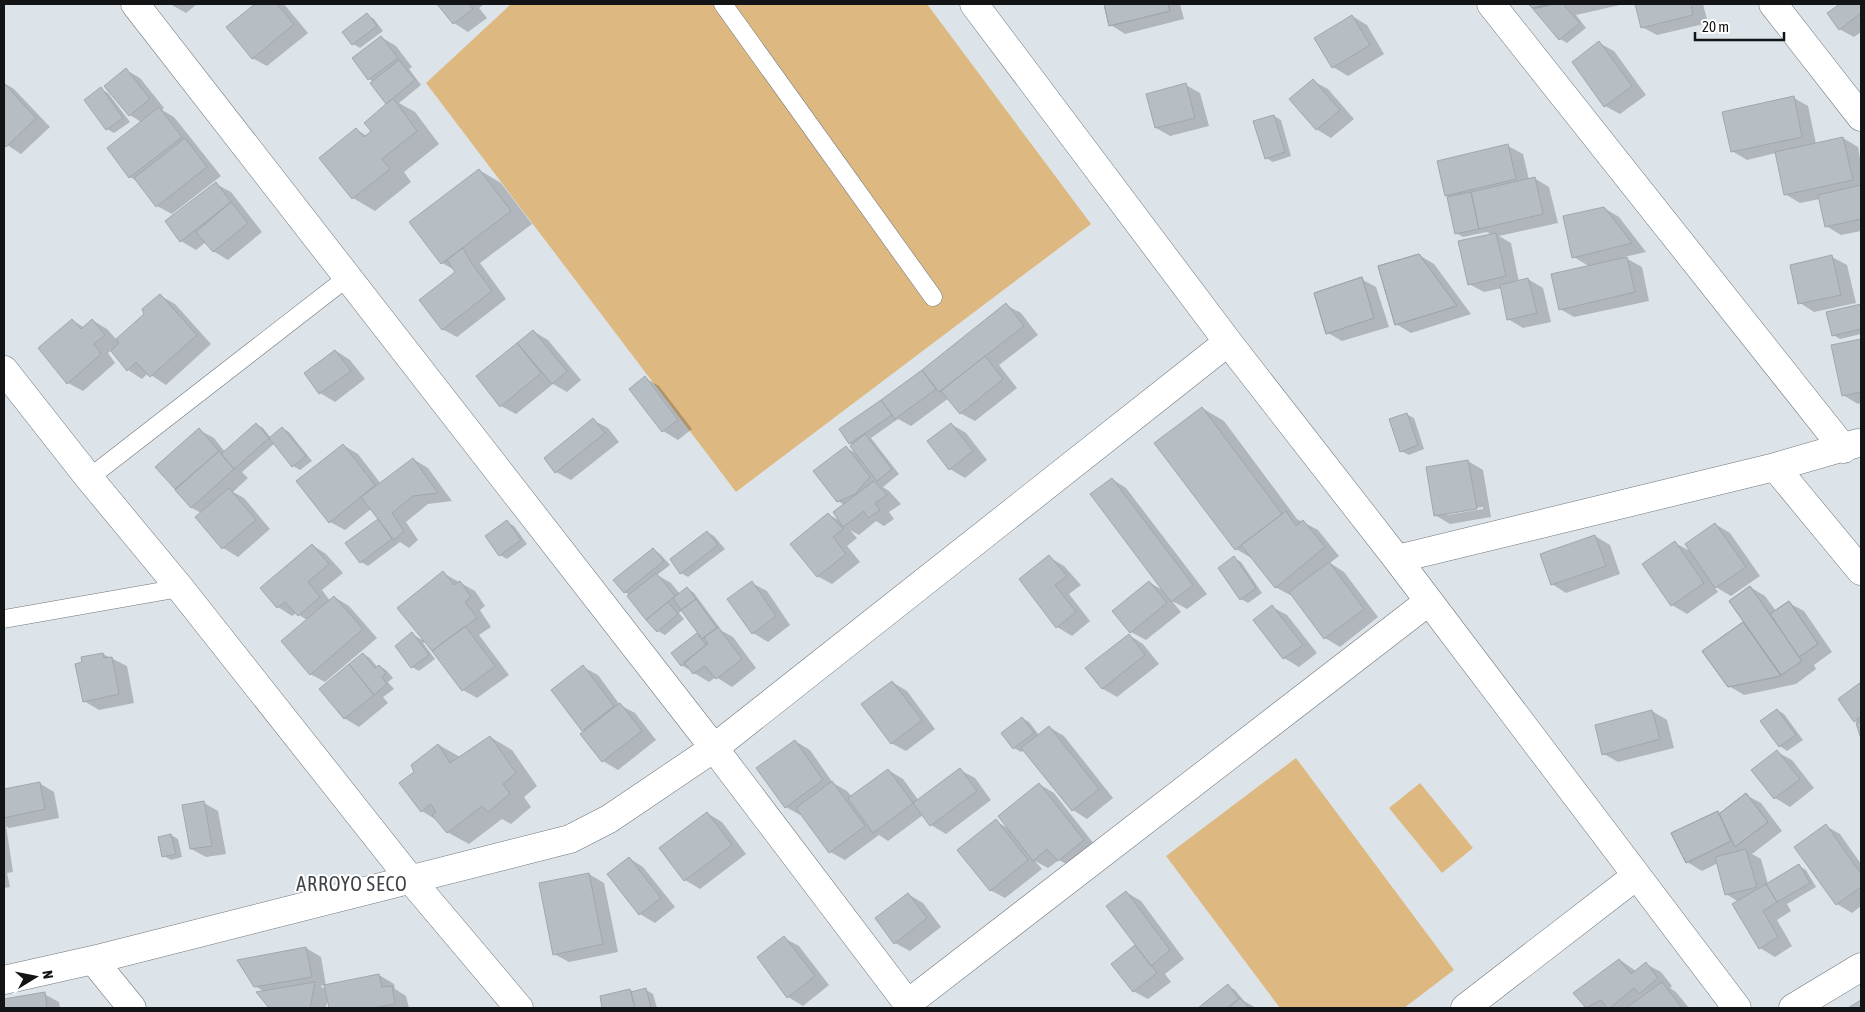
<svg xmlns="http://www.w3.org/2000/svg" width="1865" height="1012" font-family="'Asap Condensed',sans-serif">
<style>
.green{fill:#ddb981}
.shadow{fill:#0003;fill-rule:evenodd}
.building{fill:#b6bec4;stroke:#a0a7ad}
.lines{fill:none;stroke-linecap:round;stroke-linejoin:round}
.service-casing{stroke:#6f757b;stroke-width:19}
.minor-casing{stroke:#6f757b;stroke-width:29}
.service{stroke:#fff;stroke-width:18}
.minor{stroke:#fff;stroke-width:28}
.labels{text-anchor:middle;stroke-width:4;stroke-linejoin:round;paint-order:stroke}
.quarter-label{font-size:20px;letter-spacing:1px;fill:#3d4348;stroke:#fff}
</style>
<rect width="100%" height="100%" fill="#dce4ea"/>
<path class="green" d="M511 4H927L1091 224 736 492 426 83Z
M1296 758 1454 970 1404 1008H1280L1166 856Z
M1420 783 1473 848 1442 873 1389 808Z"/>
<path class="shadow" d="M170 4H197L186 13Z
M257 4H284L308 33 267 66 252 58 228 27Z
M439 4H484L479 8 487 18 468 32 454 23Z
M1105 4H1180L1184 19 1125 34 1111 25Z
M1530 4H1619L1620 5 1576 15 1586 28 1567 43 1560 39 1537 10Z
M1637 4H1705H1703L1708 23 1657 35 1642 27Z
M1842 4H1861V32L1854 37 1839 29 1829 14Z
M367 15 374 19 383 31 360 48 353 44Z
M1352 16 1367 25 1384 54 1348 76 1333 67Z
M381 37 396 46 412 67 409 69 421 85 399 103 415 112 439 144 404 172 411 182 375 211 353 198 320 158 357 130 367 136 373 132 388 104 374 82 369 79 354 58Z
M1599 43 1614 51 1646 95 1620 114 1605 106Z
M126 70 140 78 164 108 162 110 174 117 221 176 172 214 157 206 139 182 130 177 141 122 130 115 106 86Z
M1313 81 1328 89 1354 119 1331 138 1316 129Z
M4 83 14 89 50 127 21 154 4 143Z
M1186 85 1200 93 1209 126 1170 136 1156 128Z
M101 89 108 93 130 122 114 133 107 129 85 100Z
M1794 98 1808 106 1816 144 1843 138 1858 147 1861 163V231L1841 235 1826 226 1820 199 1800 203 1785 194 1776 153 1747 160 1732 151Z
M1274 116 1281 120 1291 156 1273 162 1266 158Z
M1508 146 1523 154 1529 180 1534 178 1549 187 1558 223 1499 236 1511 243 1519 282 1528 279 1543 288 1551 322 1523 328 1508 319 1502 288 1484 292 1469 284 1492 235 1487 232 1463 237 1456 233 1450 198 1446 195Z
M479 170 501 183 532 224 480 263 506 299 457 337 442 329 458 272 442 263Z
M216 184 231 192 262 232 228 260 213 251 206 242 196 250 181 241Z
M1604 208 1619 217 1646 252 1624 257 1642 267 1649 301 1574 317 1560 309 1590 267 1574 257Z
M1419 255 1434 264 1471 314 1411 333 1396 324Z
M1832 257 1847 265 1856 303 1814 312 1800 303Z
M1361 279 1376 287 1389 327 1342 341 1328 333Z
M161 296 175 304 211 344 166 385 148 373 142 379 128 370 112 350 108 353 115 363 83 391 68 383 72 320 85 328 92 320 107 329 117 340 146 315Z
M1006 305 1021 313 1038 335 999 365 1017 388 975 421 960 413 949 398 911 426 898 419 871 438 899 474 883 487 889 491 901 504 889 512 894 519 884 526 876 521 859 535 850 530 857 538 847 546 860 562 832 584 817 576 828 514 840 521 844 505 838 501 846 448 858 454 841 430 882 401Z
M1861 305V334L1840 339 1833 335 1827 313Z
M533 331 548 340 581 380 567 392 553 384 516 414 501 406 477 376Z
M1861 340V403L1858 404 1843 395 1832 346Z
M336 351 350 360 365 379 335 402 320 393 305 374Z
M645 378 659 386 692 429 678 440 663 431 630 389Z
M1202 408 1224 421 1297 519 1318 530 1339 556 1330 563 1344 572 1378 617 1340 647 1325 638 1292 594 1290 595 1275 587 1253 559 1236 549Z
M1406 414 1414 418 1424 449 1409 455 1401 451Z
M593 420 608 428 619 442 571 480 556 472Z
M256 424 263 428 271 438 282 428 289 432 312 461 300 470 293 466 275 443 242 472 248 478 233 492 244 498 270 529 238 557 223 548 196 517 201 513 192 508 157 467 199 430 214 438 225 452Z
M951 424 966 433 987 460 965 478 950 469 929 442Z
M343 445 358 454 381 484 413 459 428 468 452 501 428 504 406 522 418 540 409 548 400 542 368 566 361 562 379 520 371 509 345 530 330 522Z
M1468 461 1483 470 1491 517 1450 524 1435 515ZM1483 507V509L1447 515V513Z
M1112 479 1126 488 1207 594 1187 609 1172 601 1181 612 1146 640 1131 632 1149 582 1164 591Z
M507 522 514 526 527 544 507 559 500 555Z
M1715 524 1730 533 1760 576 1731 596 1714 586 1718 592 1687 614 1672 605 1675 543 1692 552Z
M707 532 714 536 725 549 688 577 681 573Z
M1595 536 1610 545 1620 574 1566 593 1552 584Z
M312 545 326 554 343 573 322 590 330 601 334 597 349 606 377 638 325 682 310 674 307 620 296 613 292 616 278 607Z
M653 549 660 554 670 565 657 575 671 583 680 594 687 588 694 593 722 631 733 637 756 668 732 687 716 677 709 682 694 673 690 668 688 669 681 665 673 653 699 633 683 610 679 613 684 619 665 635 658 631 630 595 624 592Z
M1049 557 1064 566 1081 585 1069 594 1090 621 1072 636 1057 627Z
M1234 558 1241 562 1262 593 1248 603 1241 599Z
M443 573 475 591 485 606 480 610 491 627 479 635 509 675 477 698 463 690 425 642 423 643 435 659 419 671 412 667V634L424 641Z
M752 583 767 591 790 625 768 642 753 633 729 599Z
M1750 587 1765 596 1776 611 1789 603 1804 611 1832 652 1814 665 1816 669 1796 684 1744 695 1729 686 1704 651 1745 622Z
M1272 607 1287 615 1317 653 1299 667 1284 658 1255 620Z
M1129 635 1143 644 1159 664 1117 697 1103 689 1087 669Z
M103 654 127 666 134 703 99 710 84 701 82 658Z
M363 654 370 658 378 668 380 666 387 671 393 678 388 682 394 689 383 697 388 703 359 727 344 718Z
M583 667 598 675 620 705 635 713 656 740 618 770 603 761 586 731 583 730Z
M892 682 907 691 935 729 906 751 891 743Z
M1861 683V735L1857 724 1859 723 1855 721 1840 699Z
M1777 710 1784 714 1803 740 1787 751 1780 746 1762 721Z
M1652 711 1667 720 1674 748 1618 762 1604 754Z
M1022 718 1029 722 1039 735 1049 727 1064 736 1113 798 1087 819 1073 810 1024 750 1021 752 1014 748Z
M490 737 512 750 537 786 524 797 531 807 511 824 502 819 469 844 447 832 438 821 422 811 416 772 439 745 460 757Z
M795 741 810 750 833 783 847 791 852 797 888 770 903 779 919 801 960 770 975 778 991 800 946 834 931 825 923 815 888 841 879 835 845 860 830 852 802 814 800 815 786 807Z
M1777 752 1792 760 1814 788 1790 807 1775 798 1753 770Z
M39 783 54 792 59 818 9 828 6 826 13 872 7 873 10 887 4 888V790Z
M1039 784 1054 793 1098 849 1074 868 1059 860 1048 868 1035 861 1042 869 1005 898 990 890 996 821 1009 829Z
M1746 795 1761 803 1782 831 1752 854 1761 859 1768 884 1799 866 1806 870 1816 887 1787 904 1791 911 1777 920 1792 946 1775 957 1760 948 1739 902 1726 894 1718 863 1702 871 1687 862 1718 813 1721 815Z
M204 803 218 811 226 854 206 857 191 849Z
M707 813 722 822 746 854 700 889 685 880 661 848Z
M1826 826 1840 834 1861 864V906L1852 913 1837 904Z
M171 835 178 839 182 857 171 860 164 856Z
M629 858 643 867 675 907 655 923 640 914Z
M589 874 604 883 618 952 569 962 554 954Z
M1126 892 1141 901 1184 959 1165 974 1171 982 1148 999 1133 991 1113 964 1137 945Z
M908 894 923 903 941 927 910 951 895 943Z
M784 938 799 946 829 985 803 1006 788 997Z
M306 948 321 957 326 986 379 975 394 984 395 989 406 996 409 1008H330L328 997 326 1008H271L258 993 265 992 255 986ZM326 985 327 990 320 986Z
M1620 960 1636 971 1646 964 1661 972 1672 986 1670 988 1676 992 1689 1008H1588L1575 994Z
M1228 986 1235 990 1244 1001 1256 1008H1200Z
M630 990 634 992 646 990 653 994 657 1008H604L601 996Z
M44 994 59 1002 60 1008H5L4 1000Z"/>
<path class="building" d="M255 4H277L294 24 252 59 226 27Z
M437 4H469L473 9 453 24Z
M1104 4H1168L1170 11 1109 26Z
M1104 4H1168L1170 11 1109 26Z
M1528 4H1551L1532 8Z
M1528 4H1551L1532 8Z
M1555 4H1563L1580 23 1559 40 1533 9Z
M1635 4H1691L1693 15 1641 28Z
M1840 4H1861V13L1839 30 1827 13Z
M367 13 377 26 352 45 342 32Z
M1352 15 1370 45 1332 68 1314 38Z
M381 36 398 58 368 80 352 58Z
M1599 41 1632 86 1604 107 1572 62Z
M399 60 415 80 386 104 370 83Z
M126 68 150 99 129 116 104 86Z
M1313 79 1340 110 1316 130 1289 99Z
M4 83 36 118 6 147 4 145Z
M1186 83 1195 118 1155 128 1146 94Z
M101 87 123 118 106 130 84 100Z
M1794 96 1802 137 1731 152 1722 112Z
M393 98 417 131 382 159 390 169 352 199 319 158 356 128 364 137 371 131 364 123Z
M159 107 182 137 129 178 107 148Z
M1274 115 1285 152 1265 159 1253 121Z
M1843 137 1853 180 1784 195 1775 152Z
M185 138 207 167 156 207 134 178Z
M1508 144 1516 179 1445 196 1437 161Z
M479 169 511 211 441 264 409 222Z
M1535 177 1543 214 1479 229 1471 192Z
M216 182 231 202 180 242 165 221Z
M1861 185V219L1825 227 1818 195Z
M1471 192 1479 229 1455 234 1447 197Z
M231 202 248 223 213 252 196 232Z
M1604 207 1632 243 1572 258 1563 216Z
M1496 233 1506 276 1468 285 1458 241Z
M463 248 470 261 492 291 442 330 419 300 455 272 447 260Z
M1419 254 1457 306 1395 325 1378 266Z
M1419 254 1457 306 1395 325 1378 266Z
M1832 255 1841 295 1798 304 1790 265Z
M1627 257 1635 292 1559 310 1551 274Z
M1362 277 1374 318 1326 334 1314 293Z
M1362 277 1374 318 1326 334 1314 293Z
M1528 278 1537 313 1507 320 1500 285Z
M160 294 197 335 150 377 136 362 127 371 111 351 119 343 116 339 144 314 142 309Z
M1006 303 1024 326 939 392 922 370Z
M1861 304V329L1832 336 1826 312Z
M72 319 81 329 92 319 105 335 94 344 101 354 67 384 38 348Z
M533 330 567 371 552 384 517 343Z
M1861 339V392L1842 396 1831 345Z
M517 343 541 373 500 407 476 376Z
M335 350 351 371 319 394 304 373Z
M985 356 1003 379 960 414 941 391Z
M922 370 936 389 895 419 881 400Z
M645 376 678 420 662 432 629 389Z
M881 400 892 415 849 444 839 429Z
M1202 407 1282 514 1235 550 1154 443Z
M1407 413 1418 445 1400 452 1389 419Z
M593 418 605 433 555 473 544 458Z
M256 423 269 438 234 469 221 454Z
M951 423 973 451 949 470 927 441Z
M282 427 306 456 292 467 269 438Z
M199 428 219 451 175 489 155 467Z
M865 434 892 469 877 481 850 446Z
M343 444 375 485 329 523 296 481Z
M846 446 870 477 855 494 837 502 813 471Z
M219 451 234 469 191 508 175 490Z
M413 458 438 493 413 496 392 513 404 531 394 540 361 497Z
M1468 460 1477 509 1434 516 1426 467Z
M1112 478 1193 585 1171 602 1090 494Z
M874 481 887 495 875 503 880 510 868 518 864 511 843 527 833 512Z
M229 488 256 520 222 549 195 517Z
M1286 511 1296 526 1303 520 1325 547 1275 588 1241 545Z
M828 513 843 529 833 537 846 554 817 577 790 544Z
M378 519 392 539 360 563 345 543Z
M507 520 521 540 499 556 485 536Z
M1715 523 1746 567 1715 588 1685 544Z
M707 531 718 545 680 574 670 559Z
M1595 535 1606 566 1551 585 1540 554Z
M1675 541 1704 583 1671 606 1642 564Z
M312 544 329 564 308 582 320 597 298 616 285 602 277 608 260 588Z
M653 548 664 561 624 593 613 580Z
M1049 555 1067 576 1055 585 1076 612 1056 628 1019 579Z
M1234 556 1256 588 1240 600 1218 568Z
M1329 562 1364 609 1324 639 1289 592Z
M443 571 454 585 460 581 471 597 465 602 477 618 432 651 397 608Z
M656 573 675 596 646 620 627 596Z
M752 581 776 616 752 634 727 599Z
M1149 581 1167 603 1130 633 1112 611Z
M1750 586 1802 661 1781 675 1729 601Z
M1750 586 1802 661 1781 675 1729 601Z
M687 587 696 599 681 610 673 598Z
M334 596 363 629 310 675 281 641Z
M696 599 717 628 702 639 681 610Z
M1789 601 1818 644 1799 657 1770 614Z
M1789 601 1818 644 1799 657 1770 614Z
M668 602 678 614 657 632 646 620Z
M1272 605 1303 645 1283 659 1253 620Z
M1743 622 1781 676 1728 687 1702 651Z
M1743 622 1781 676 1728 687 1702 651Z
M465 626 495 666 462 691 432 651Z
M718 627 742 659 716 679 705 666 693 674 684 662 708 644 704 637Z
M412 632 429 655 411 668 395 646Z
M697 633 706 645 681 666 671 653Z
M1129 634 1145 655 1102 689 1085 668Z
M103 653 104 658 112 657 119 694 83 702 75 664 82 662 81 657Z
M363 653 375 668 379 665 386 673 382 677 387 684 374 695 349 664Z
M349 664 374 695 344 719 319 689Z
M583 665 614 706 582 731 551 690Z
M892 681 922 720 891 744 861 704Z
M1861 682V716L1854 722 1838 699Z
M620 703 642 731 602 762 580 734Z
M1777 709 1796 735 1779 747 1760 721Z
M1652 710 1660 739 1602 755 1595 725Z
M1022 717 1034 733 1013 749 1001 733Z
M1861 721V739L1856 723Z
M1049 726 1099 789 1072 811 1021 748Z
M490 736 516 773 503 784 510 794 488 812 482 806 447 833 432 815 436 812 431 804 421 812 399 783 414 772 411 765 438 744 450 763Z
M795 740 823 780 785 808 756 768Z
M1777 750 1800 779 1774 799 1751 770Z
M960 768 977 791 930 826 913 803Z
M888 769 913 803 873 833 848 798Z
M832 781 865 826 829 853 796 808Z
M40 782 45 809 4 818V789Z
M1039 783 1084 840 1058 861 1047 849 1033 861 998 816Z
M1746 793 1768 822 1735 847 1719 814Z
M1746 793 1768 822 1735 847 1719 814Z
M204 801 212 846 190 849 182 805Z
M1718 811 1731 841 1686 863 1671 833Z
M1718 811 1731 841 1686 863 1671 833Z
M707 812 732 845 684 881 659 848Z
M996 819 1028 860 990 891 957 850Z
M1826 824 1861 874V887L1836 905 1794 847Z
M171 834 176 854 162 857 158 837Z
M1746 849 1757 887 1725 895 1715 857Z
M629 857 661 898 639 915 607 874Z
M1799 864 1810 883 1777 902 1766 884Z
M589 873 603 944 553 955 539 883Z
M1766 884 1777 902 1763 911 1778 937 1759 949 1732 904Z
M1126 891 1170 950 1151 966 1106 906Z
M908 893 927 918 894 944 875 918Z
M784 936 815 976 787 998 757 957Z
M1135 945 1157 973 1133 992 1111 964Z
M306 947 312 977 254 987 237 960Z
M1619 959 1631 974 1646 962 1658 978 1639 994 1634 988 1610 1008H1607L1601 1000 1586 1008 1573 993Z
M379 974 382 987 392 986 395 1004 373 1008H329L324 985Z
M315 982 310 1008H269L256 992Z
M1662 982 1682 1008H1626Z
M1228 984 1239 999 1227 1008H1198Z
M646 988 651 1008H635L631 992Z
M630 989 635 1008H602L600 996Z
M45 992 47 1008H4V999Z
M1240 998 1249 1008H1228Z
M1861 1000V1008H1848Z"/>
<g class="lines">
<g class="service-casing">
<path id="service" d="M723 4 933 297
M89 478 348 277
M4 619 180 588"/>
</g>
<g class="minor-casing">
<path id="minor" d="M135 4 714 748 911 1008
M974 4 1228 342 1397 559 1737 1008
M1491 4 1844 449
M1773 4 1861 117
M4 370 89 478 180 588 411 880 519 1008
M1775 467 1861 571
M1397 559 1775 467 1858 443
M93 960 132 1008
M4 980 93 960 570 839 609 819 714 748 1228 342
M907 1004 1428 602
M1465 1008 1636 876
M1793 1008 1861 967"/>
</g>
<use href="#service" class="service"/>
<use href="#minor" class="minor"/>
</g>
<g class="labels">
<g class="quarter-label">
<text x="352" y="891">ARROYO SECO</text>
</g>
</g>
<rect width="1865" height="1012" fill="none" stroke="#121416" stroke-width="10"/>
<g transform="translate(35 977) rotate(80)" stroke="#ffffff" stroke-width="4" paint-order="stroke">
<path d="M0-4L9 19L0 12L-9 19Z" fill="#121416"/>
<text y="-8" font-size="14" font-weight="bold" text-anchor="middle" fill="#121416">N</text>
</g>
<path d="M1695 32v8h89v-8" fill="none" stroke="#121416" stroke-width="2.5"/>
<text x="1702" y="32" font-size="15" fill="#121416" stroke="#ffffff" stroke-width="4" paint-order="stroke">20 m</text>
</svg>
